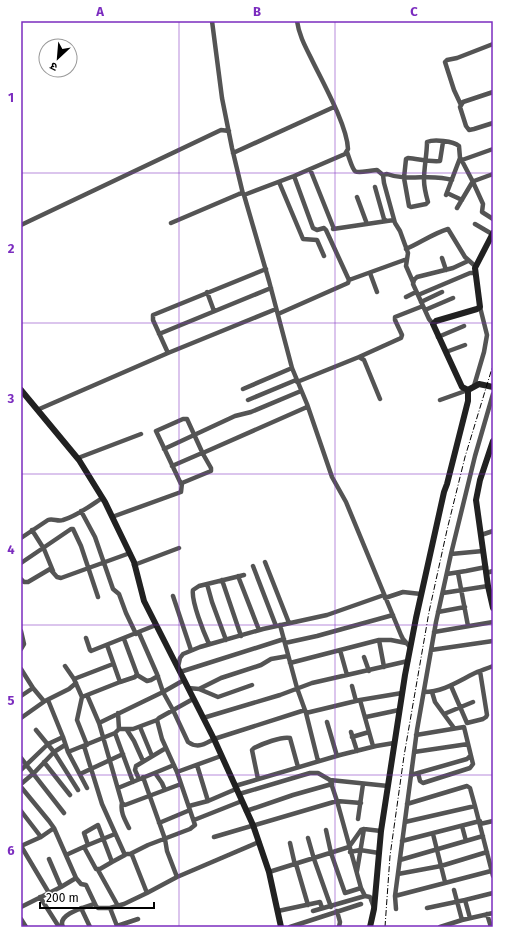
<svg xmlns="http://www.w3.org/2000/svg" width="514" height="948" font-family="'Fira Sans','Noto Sans Devanagari',sans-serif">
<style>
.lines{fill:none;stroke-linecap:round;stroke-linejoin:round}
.street{stroke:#545454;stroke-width:4.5}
.secondary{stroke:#212121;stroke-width:6}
.rail{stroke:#000;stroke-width:1;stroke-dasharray:6 2 1 2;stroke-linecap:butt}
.grid{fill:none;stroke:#7b2cbf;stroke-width:1;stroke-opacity:0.55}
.neatline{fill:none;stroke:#7b2cbf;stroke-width:1.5}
.grid-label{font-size:13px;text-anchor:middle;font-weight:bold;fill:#7b2cbf}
</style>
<rect width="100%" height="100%" fill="#fff"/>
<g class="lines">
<path class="street" d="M212 21 222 98 232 148 243 194
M493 92 463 102 460 107 466 126 469 130 474 129 493 123
M461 105 454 90 445 62 447 60 457 58 493 44
M443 142 440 161C429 162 419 159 408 158L406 159 404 178 409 206 411 207 426 204 428 202C426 195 424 187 424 180 424 167 427 154 427 142 434 139 453 141 459 146L460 158 446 195
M347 152C356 177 351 173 377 170L383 175
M233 153 334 107
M461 159 473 182
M462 160 493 149
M310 169 334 229
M493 174 474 181 473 182 483 204 482 212 493 219
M279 182 303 239 317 240 324 256
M375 187 384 219 387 221 394 220
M447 193 462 200
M244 195 294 176 345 154 348 149C347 125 322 81 311 58 305 46 299 35 297 21
M357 197 367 224
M457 208 473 181
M171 223 239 194 242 193 244 195 269 281 292 368 307 404 332 477 346 502 401 635 403 639 410 647
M475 224 492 234
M21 225 221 130 229 131
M333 229 387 221
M406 249C420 243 434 233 448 229L465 257 475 266
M442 258 446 270
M370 273 377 292
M349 280 407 259
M413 282 406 266 408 253 400 231 395 223 384 183 383 175 387 174C408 182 431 173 452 180
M207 292 214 311
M418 295 470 273H475
M406 297 416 292
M421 302 442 292
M425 310 453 298
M278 314 348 283 349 280 326 230 324 228 317 230 313 228 294 176
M433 324 429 319 413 284 414 280 417 277 453 268 468 261
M159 334 271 288
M438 337 464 326
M446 352 465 345
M168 353 153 320V315L266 269
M359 357 401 338 402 335 395 320V317L423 306
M297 382 359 357 364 360 380 399
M474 386 484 352 487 335 480 307
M243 389 292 368
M248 400 296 380
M440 400 468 390
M37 410 168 353 276 309
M164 449 235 416 251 412 301 391
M78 458 141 434
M172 466 202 453
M181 484 156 431 183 419H187L203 454
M81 511 95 537 113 589 119 594 126 613 136 634
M112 517 181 492 182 483 211 471V468L203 454 205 452 307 407
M32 530 44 549 53 571
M481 535 493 531
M21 538 48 520C53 518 58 522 63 520 77 516 90 506 102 498
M451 554 483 551
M265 562 289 623
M21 563 71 529H73L81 546 98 597
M134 565 179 548
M253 566 276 626
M458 573 468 626
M486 573 493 571
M447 574 466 571 486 567
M238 576 259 630
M21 579 24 582H28L50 569 57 577 61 578 130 553
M222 580 241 636
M207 584 212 602 226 640
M443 593 488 586
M173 596 191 650
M385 598 403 592 421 594
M438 612 465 607
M280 625 297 688 306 713 318 761
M21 631 24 644 21 649
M434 632 493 622
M139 633 157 674 163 692 173 710 188 742C198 749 204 744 214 739L305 710
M86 638 90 650 91 651 156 625
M379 640 384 667
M285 643 317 636 393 615
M209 644C204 633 191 601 193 590L199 586 244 575
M107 645 120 682
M340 650 347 675
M431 650 493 641
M364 657 369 671
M290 663 379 640H391L406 643
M65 666 74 679 82 697 120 682 135 677 137 674 124 639
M178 667 180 658 183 654 200 647 263 629 327 615 384 595
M21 669 33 688 43 700 45 701 69 689 76 683
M180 672 284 639
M137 675 147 681 151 680 158 676
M74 679 113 664
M352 686 356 701
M451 686 467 723 483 719 486 717 487 715 480 671
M188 688 199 689 221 678 261 665 271 659 288 656
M199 689 218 697 252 685
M424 692C442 692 457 682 473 674 479 671 486 669 493 666
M432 692 435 702 454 728
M87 695 99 723
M21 696 33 688
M82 697 77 720 87 745
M48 700 63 737 68 752 87 788
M360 700 373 746
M118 713 119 729
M306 713 360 700 402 693
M444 714 473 702
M366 717 399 710
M21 718 45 701
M203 718 280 695 312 683 408 661
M327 722 337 756
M140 727 152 756
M36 730 54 752 78 790
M127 730 134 741 143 761
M351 732 357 751
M115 733 133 782
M416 735 464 727 473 764 470 768 423 783 420 781 418 773
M352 737 369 732
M68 752 115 733 119 729H133L157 720
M414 752 468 744
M21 758 64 813
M44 762 70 795
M197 765 208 801
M21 770 48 744 63 737
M177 772 221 756
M155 773 162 783 165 790
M80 774 123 754
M411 775 467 759 470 756
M143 777 165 839 167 851 177 877
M139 779 135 770 136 766 166 748
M258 779 252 750 254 748C262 744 282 736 290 738L298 767
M330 780 388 786
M21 784 34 773 54 752 65 745
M181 784 125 805 122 803 99 723 163 692 184 680
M235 786 340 755 376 746 394 743
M21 787 49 821 54 828 76 878 81 884 86 885 96 906 98 908H110L117 926 138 919
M118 788 174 765
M239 794 310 773H318L330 780 337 801 361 888 365 896 370 897 373 905
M122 803C120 812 125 820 129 828
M407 804 467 786 470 788 475 806
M189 806 208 801 236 789
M21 811 41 837
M246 811 293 795 332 784
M358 819 363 784
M194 820 242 801
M405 822 475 806 493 876
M159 823 190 810
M480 824 493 821
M462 826 466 841
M326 830 331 853 345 893 361 888
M433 834 445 882
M214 837 337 801 361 803
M308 838 314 859 331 907
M402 841 480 821
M290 843 295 865
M88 845 115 834
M21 846 49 893
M21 846 41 837 54 828
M84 847 96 869H100L112 862
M350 852 360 850 379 853
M130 854 148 845 190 829 195 825 177 772 162 739 157 720 159 718 193 699
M66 855 88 845 84 833 98 825 112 862 125 855 102 804 84 746
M49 859 61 887 76 878
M400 860 483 836
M296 864 308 905
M98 870 118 906
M357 871 364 829
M269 872 349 847 361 830 364 829 381 831
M398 874 441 866 487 852
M454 890 462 920
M147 893 177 877 259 842
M395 896 491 871
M40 897 59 927
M465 900 493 893
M21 907 61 887
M81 908 90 927
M110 908 124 904 147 893 132 855 130 854H127
M427 908 465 900 470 918
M396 909 395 896 417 730 436 622 451 554 475 456 493 394
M278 911 320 902 322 908
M313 911 365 896
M337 911 340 922 339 927
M487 914 491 927
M21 919 26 927
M63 927C56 914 86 907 94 904
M290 927 361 904
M440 927 462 920 493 913"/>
<path class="secondary" d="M493 233 475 268 480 307 477 309 436 321 433 324 462 387 468 390 479 384 493 387
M21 390 79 460 105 502 118 529 134 562 144 601 214 739 253 825 269 872 281 927
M493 441 480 480 476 500 488 586 493 608
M370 927 374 909 381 831 405 675 416 618 444 492 447 484 468 401V390"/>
<path class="rail" d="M385 927 390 856 404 756 429 612 447 530 465 457 493 365"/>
</g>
<path class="grid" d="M179 21V927M335 21V927M21 173H493M21 323H493M21 474H493M21 625H493M21 775H493"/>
<rect width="514" height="948" fill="none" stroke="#ffffff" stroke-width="44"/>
<g transform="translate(58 58) rotate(206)"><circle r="19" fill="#ffffff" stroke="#999999"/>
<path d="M0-3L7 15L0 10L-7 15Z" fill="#000000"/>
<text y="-6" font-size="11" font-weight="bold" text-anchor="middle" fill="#000000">उ</text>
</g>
<path d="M40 902v6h114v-6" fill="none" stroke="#000000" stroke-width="2"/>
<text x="46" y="902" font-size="12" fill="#000000" stroke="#ffffff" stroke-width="3" paint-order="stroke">200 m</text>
<rect x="22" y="22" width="470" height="904" class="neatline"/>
<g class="grid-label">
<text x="100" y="16">A</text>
<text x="257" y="16">B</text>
<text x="414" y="16">C</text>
<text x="11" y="102">1</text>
<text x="11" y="253">2</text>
<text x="11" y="403">3</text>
<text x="11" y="554">4</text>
<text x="11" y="705">5</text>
<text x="11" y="855">6</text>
</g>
</svg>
